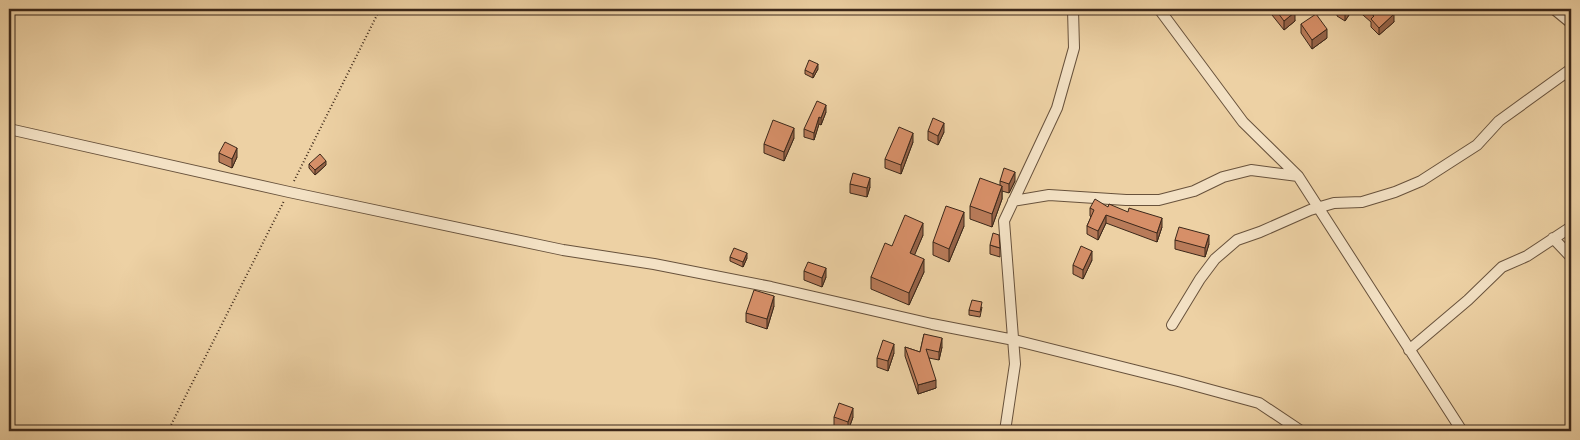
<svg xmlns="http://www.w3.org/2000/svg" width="1580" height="440" font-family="'IM FELL Great Primer',serif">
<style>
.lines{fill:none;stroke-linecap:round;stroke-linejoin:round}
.minor-casing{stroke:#68523c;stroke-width:12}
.path{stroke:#3c281a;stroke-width:2;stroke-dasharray:1 2.5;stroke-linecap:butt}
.minor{stroke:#f3e1c4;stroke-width:10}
.wall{fill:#b87b59;stroke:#3c281a}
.shaded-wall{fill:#966449;stroke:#3c281a}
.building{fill:#d68f68;stroke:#3c281a}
</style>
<rect width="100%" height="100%" fill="#edd1a4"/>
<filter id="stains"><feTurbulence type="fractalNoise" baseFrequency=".004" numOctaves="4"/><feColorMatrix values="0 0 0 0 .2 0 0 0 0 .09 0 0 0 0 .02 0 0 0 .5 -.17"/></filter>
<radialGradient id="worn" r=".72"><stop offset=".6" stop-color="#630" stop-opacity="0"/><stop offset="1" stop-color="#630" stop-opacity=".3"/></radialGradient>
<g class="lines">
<g class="minor-casing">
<path id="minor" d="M1159 9 1243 122 1298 176 1462 431
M1554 9 1571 23
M9 129 289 192 563 250 654 264 771 287 932 324 1014 340 1178 381 1259 403 1301 431
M1013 201 1049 195 1126 200H1159L1194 191 1223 177 1251 170 1298 176
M1553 238 1571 257
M1172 325 1200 279 1215 259 1237 240 1260 232 1310 210 1334 203 1362 202 1395 192 1421 181 1477 145 1499 121 1571 69
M1409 350 1468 300 1502 267 1527 256 1571 227
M1005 431 1015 364 1004 221 1057 108 1074 48 1073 9"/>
</g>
<path class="path" d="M294 181 380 9
M168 431 284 201"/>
<use href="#minor" class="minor"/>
</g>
<path class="wall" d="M1272 9H1292L1295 21 1284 30 1272 15Z
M1337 9H1353L1345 21 1337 16Z
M1356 9H1390L1394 22 1379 35 1371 27V22Z
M1301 24 1327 38 1312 49 1301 33Z
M818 69 813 78 805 74V70Z
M826 112 821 125 819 124 814 140 804 137V129Z
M928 131 944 132 938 145 928 140Z
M794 138 784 161 764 153V144Z
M913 142 901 174 885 168V159Z
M219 153 237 157 232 168 219 162Z
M309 164 326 165 315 175 309 168Z
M1000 181H1015L1009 193 1002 191V199L992 227 970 219V206L1000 185Z
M850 184 870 187 867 197 850 193Z
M1108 207 1162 227 1157 242 1106 223 1098 240 1087 234V226L1091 217 1090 216V208Z
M964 226 949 262 933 255V242Z
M923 235 914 255 924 272 909 305 871 289V277L892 246Z
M1175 240 1209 244 1205 257 1175 249Z
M990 245 1000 248V257L990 254Z
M730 257 747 258 743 267 730 261Z
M1092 260 1083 279 1073 274V265Z
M804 271 826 277 822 287 804 280Z
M774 306 767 329 746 322V313Z
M982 307 980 317 969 315V310Z
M924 334 942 347 939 360 929 358 936 388 918 394 905 356V347L920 352Z
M894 353 888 371 877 367V358Z
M834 417H853L848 431 834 426Z"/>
<path class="shaded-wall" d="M1348 9H1353L1345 21V13Z
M1295 12V21L1284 30V21Z
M1394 14V22L1379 35V28Z
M1327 29V38L1312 49V40Z
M818 64V69L813 78V74Z
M826 105V112L821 125V118Z
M819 117V124L814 140V133Z
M944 123V132L938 145V136Z
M794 128V138L784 161V152Z
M913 133V142L901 174V165Z
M237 148V157L232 168V159Z
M326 161V165L315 175V170Z
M1015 172V181L1009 193V184Z
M870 178V187L867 197V188Z
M1002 186V199L992 227V214Z
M964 212V226L949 262V249Z
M1106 215V223L1098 240V231Z
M1162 218V227L1157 242V233Z
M923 223V235L910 266V253Z
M1209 235V244L1205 257V248Z
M1092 251V260L1083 279V270Z
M747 253V258L743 267V262Z
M924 259V272L909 305V293Z
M826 268V277L822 287V278Z
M774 296V306L767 329V319Z
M942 338V347L939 360V352Z
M894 344V353L888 371V361Z
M936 380V388L918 394V385Z
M853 408V417L848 431V422Z"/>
<path class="building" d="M1275 9H1292L1295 12 1284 21Z
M1338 9H1348L1345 13Z
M1365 9H1390L1394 14 1379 28 1371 19 1374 16Z
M1316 14 1327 29 1312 40 1301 24Z
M809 60 818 64 813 74 805 70Z
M817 101 826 105 821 118 819 117 814 133 804 129Z
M933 118 944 123 938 136 928 131Z
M773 120 794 128 784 152 764 144Z
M899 127 913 133 901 165 885 159Z
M225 142 237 148 232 159 219 153Z
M320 154 326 161 315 170 309 164Z
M1004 168 1015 172 1009 184 1000 181Z
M853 173 870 178 867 188 850 184Z
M980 178 1002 186 992 214 970 206Z
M1095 199 1108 207 1109 204 1128 212 1129 208 1162 218 1157 233 1106 215 1098 231 1087 226 1094 210 1090 208Z
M946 206 964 212 949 249 933 242Z
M905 215 923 223 910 253 924 259 909 293 871 277 885 243 892 246Z
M1179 227 1209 235 1205 248 1175 240Z
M993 233 999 235 1000 248 990 245Z
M1081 246 1092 251 1083 270 1073 265Z
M734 248 747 253 743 262 730 257Z
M808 262 826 268 822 278 804 271Z
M754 290 774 296 767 319 746 313Z
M972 300 982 302 980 312 969 310Z
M924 334 942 338 939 352 926 349 936 380 918 385 905 347 920 352Z
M883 340 894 344 888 361 877 358Z
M839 403 853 408 848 422 834 417Z"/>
<rect width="1580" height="440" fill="none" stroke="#edd1a4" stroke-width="30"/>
<rect x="10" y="10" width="1560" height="420" fill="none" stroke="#3c281a" stroke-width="2.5"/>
<rect x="15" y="15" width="1550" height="410" fill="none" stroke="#3c281a"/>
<rect width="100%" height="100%" filter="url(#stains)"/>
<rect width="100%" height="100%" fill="url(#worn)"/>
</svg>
